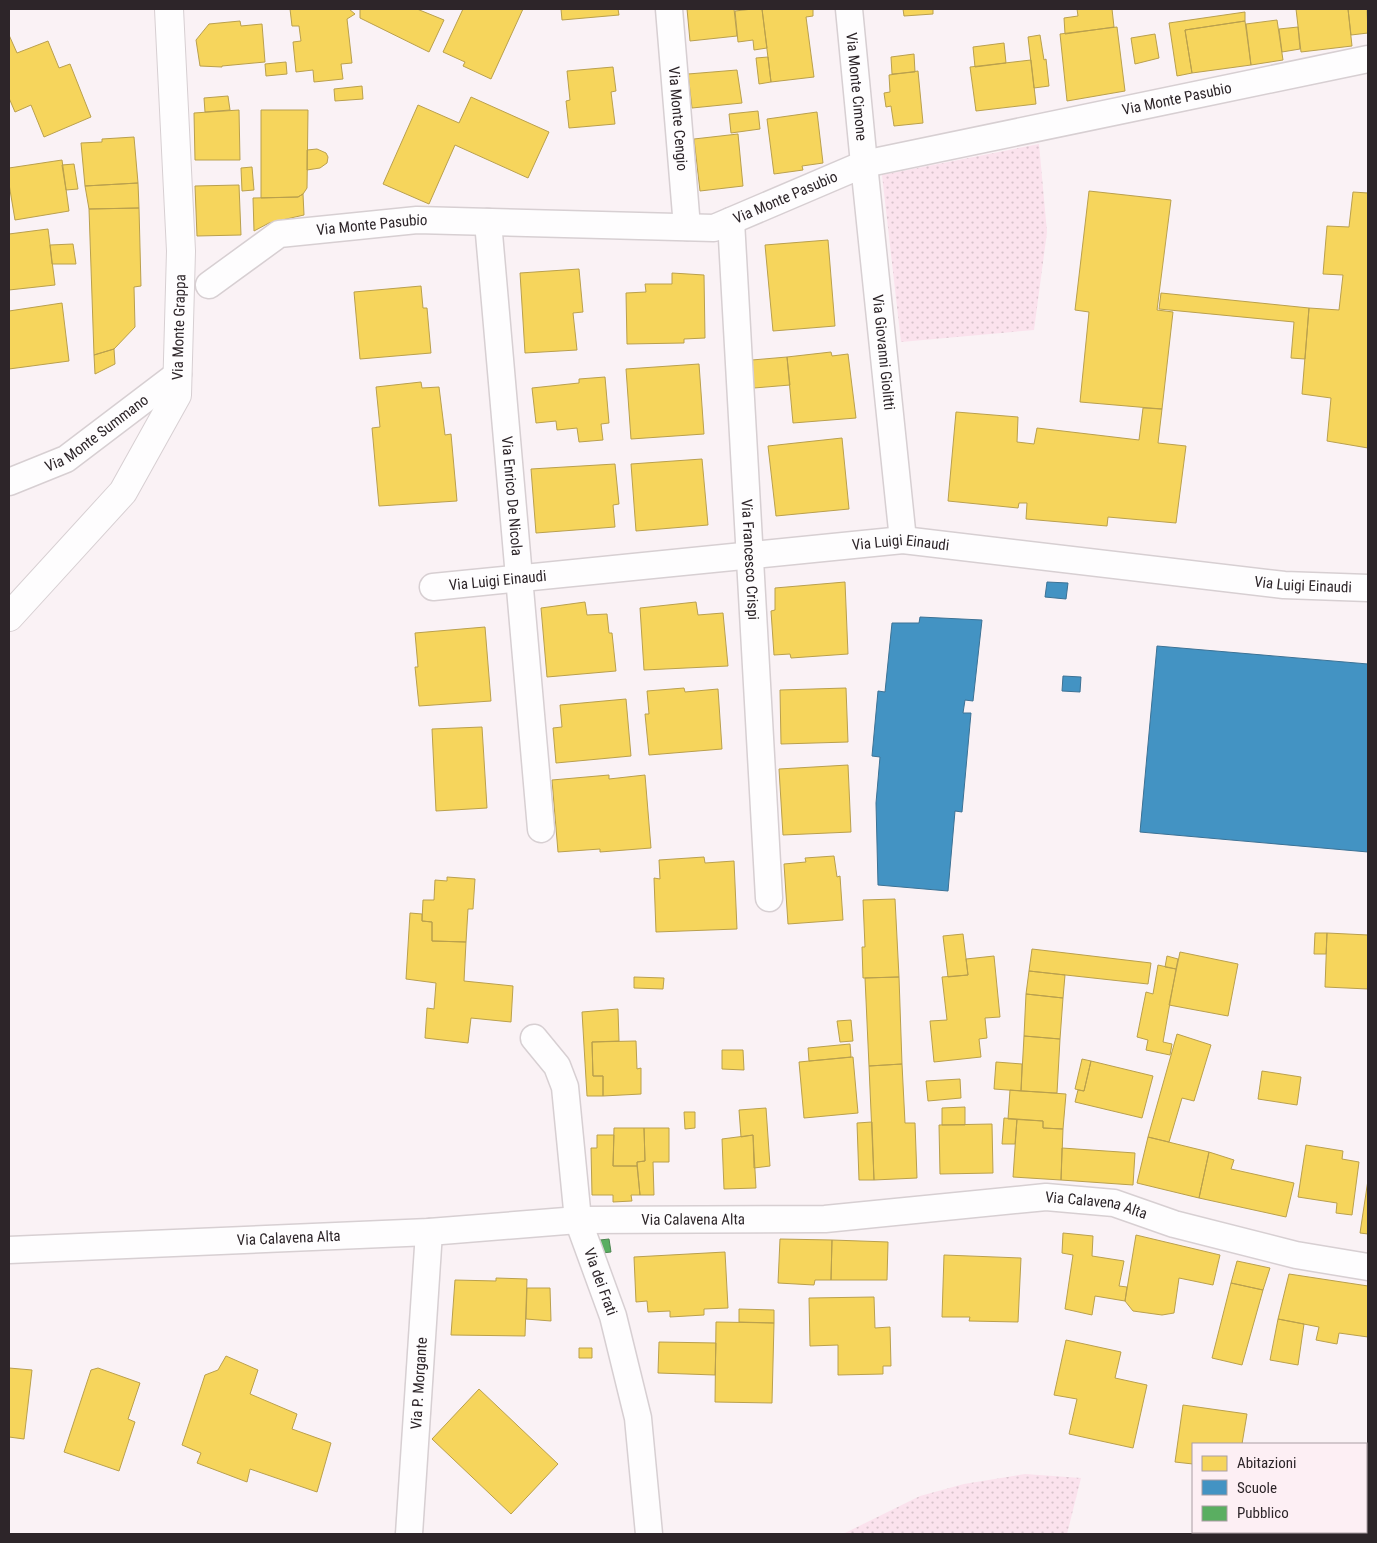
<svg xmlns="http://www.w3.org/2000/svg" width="1377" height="1543" font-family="'Roboto Condensed',sans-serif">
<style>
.grass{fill:url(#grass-dots)}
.homes{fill:#f6d55c;stroke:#baa04d}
.schools{fill:#4393c3;stroke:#3c7295}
.public{fill:#5aae61;stroke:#4c8550}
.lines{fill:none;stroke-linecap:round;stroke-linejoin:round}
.street-casing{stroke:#d7cfd2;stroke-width:29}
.secondary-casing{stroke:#d7cfd2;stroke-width:30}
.street{stroke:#fefdfe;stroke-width:26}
.secondary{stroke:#fefdfe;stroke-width:28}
.labels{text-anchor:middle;stroke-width:5;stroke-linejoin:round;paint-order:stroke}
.street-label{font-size:15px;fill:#2d2529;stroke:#fdeff4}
</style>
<defs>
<pattern id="grass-dots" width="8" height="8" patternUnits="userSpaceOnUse" patternTransform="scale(1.25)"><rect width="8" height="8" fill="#fbe2ed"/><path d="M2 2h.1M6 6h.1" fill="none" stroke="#d7c2cb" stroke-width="1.8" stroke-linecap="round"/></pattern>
</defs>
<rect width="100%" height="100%" fill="#faf2f5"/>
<path class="grass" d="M1039 144 1047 232 1034 330 901 342 882 175Z
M1025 1474 1081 1478 1067 1534H843L920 1496 964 1484Z"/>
<path class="homes" d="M290 9H349L355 14 347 19 352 63 341 64 343 79 314 82 313 70 296 72 293 42 301 41 299 26H292Z
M360 9H417L444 20 429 52 360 18Z
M463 9H523L491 79 463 66 465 62 443 52Z
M561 9H618L619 15 562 20Z
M687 9H734L737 36 690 41Z
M753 9H762L767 48 754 50 753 40 738 42 735 11Z
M762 9H813V16L806 17 814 77 771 82Z
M903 9H933V14L904 16Z
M1077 9H1112L1114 27 1065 34 1064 18 1078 16Z
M1296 9H1348L1352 46 1301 52Z
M1348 9H1367L1368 33 1351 35Z
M1245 12V21L1185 30 1192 73 1177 76 1169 23Z
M1277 20 1283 60 1251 65 1246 24Z
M240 21 241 26 262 24 265 62 222 66V67L200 66 196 40 209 24Z
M1245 21 1251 65 1192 73 1185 30Z
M1117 27 1125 91 1067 101 1060 34Z
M1298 27 1300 49 1282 52 1279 29Z
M1155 34 1159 58 1135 64 1131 38Z
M9 35 17 53 48 41 59 68 70 64 91 117 44 137 31 105 15 112 9 98Z
M1040 35 1044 60 1046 59 1049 86 1034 88 1028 37Z
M1004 43 1006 63 975 67 973 47Z
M914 54 915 72 892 74 891 57Z
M768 57 771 82 759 84 756 58Z
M1031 60 1036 104 976 111 970 67Z
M286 62 287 74 266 76 265 64Z
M613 67 616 91 611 92 615 124 569 128 566 101 570 100 567 71Z
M737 70 742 103 692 108 688 74Z
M918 71 923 123 894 126 891 106 886 107 884 93 890 92 889 75Z
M362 86 363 99 335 101 334 89Z
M228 96 230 110 205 112 204 98Z
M471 97 549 132 528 178 455 145 429 204 383 184 418 105 459 123Z
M239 110 240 160H195L194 113Z
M261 110H308L307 188 303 194 298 197 261 198Z
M758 111 760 129 731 133 729 114Z
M817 112 823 163 802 166 803 170 774 174 767 119Z
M738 134 743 186 700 191 694 139Z
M134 137 138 183 85 186 81 143 102 142V139Z
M317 149 326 153 328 157 327 163 320 168 307 170V150Z
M62 160 69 211 15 220 9 184V168Z
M74 164 78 189 66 190 62 165Z
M252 167 254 190 242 191 241 168Z
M138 183 139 208 89 209 85 186Z
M239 185 241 235 197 236 195 186Z
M1089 191 1171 200 1157 310 1173 312 1162 409 1080 402 1089 312 1075 310Z
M1353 192 1368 193V448L1327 441 1331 398 1302 394 1309 308 1339 310 1343 275 1323 274 1327 226 1349 227Z
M303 194 304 215 269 223 254 231 253 198 298 197Z
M139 208 141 286 134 287 135 327 114 349 94 355 89 209Z
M48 229 55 285 9 290V234Z
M828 240 835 326 773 331 765 245Z
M73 244 76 264H52L50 245Z
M579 269 583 312 573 313 577 350 525 353 520 273Z
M672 273 704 275 705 338 684 339V343L627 344 626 293 646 292 645 284H672Z
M421 286 423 308H427L431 353 360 359 354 292Z
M1161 293 1309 308 1305 359 1291 358 1294 322 1159 309Z
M62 303 69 361 9 369V311Z
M114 349 115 364 95 374 94 355Z
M831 352 832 356 848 354 856 418 793 423 787 357Z
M787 357 790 385 754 388 752 360Z
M699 364 704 434 631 439 626 369Z
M605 377 609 423 601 424 603 440 579 442 577 428 557 430 556 421 536 423 532 388 579 383V379Z
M421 382 422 388 439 387 445 435 451 434 457 501 379 506 372 428 380 427 376 387Z
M1143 408 1162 409 1158 443 1186 446 1176 523 1108 517 1107 526 1026 519 1027 503H1019L1018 508 948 501 956 412 1018 417 1017 442 1034 444 1037 428 1139 440Z
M842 438 849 509 776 516 768 446Z
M702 459 708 525 636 531 631 464Z
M615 464 619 504 613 505 615 527 536 533 531 469Z
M845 582 848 654 791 658 790 654 774 655 771 611 775 610V588Z
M585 602 587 615 607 614 609 633H612L616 671 547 677 541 608Z
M696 602 698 615 723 613 728 666 644 670 640 608Z
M485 627 491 701 419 706 415 667H418L415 633Z
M684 688 685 692 718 689 722 749 649 755 645 714H649L647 691Z
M846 688 848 742 781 744 780 690Z
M626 699 631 756 556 763 553 728 562 727 560 705Z
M482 727 487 808 436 811 432 729Z
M848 765 851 832 783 835 779 769Z
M609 775V779L645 775 651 848 600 852V849L558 852 552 780Z
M834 856 837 877 840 876 843 920 788 924 784 864 806 862 805 858Z
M704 857 705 863 734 861 737 929 656 932 654 878 660 879 659 860Z
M447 877 475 879 473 909H468L466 942 432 941V922L422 921 423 900H434L435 880 447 881Z
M895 899 899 977 863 978 862 947H865L863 900Z
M410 913 422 914V921L432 922V941L466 942 464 981 513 986 511 1022 471 1018 468 1043 425 1038 427 1008 434 1009 436 983 406 979Z
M1315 933H1327L1326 954H1314Z
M1327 933 1368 935V989L1325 987Z
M963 934 968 975 948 977 943 936Z
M1032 949 1151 963 1148 984 1029 971Z
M1180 952 1238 964 1228 1016 1169 1005Z
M994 956 1000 1017 985 1018 987 1038 979 1039 981 1057 934 1062 930 1021 947 1020 942 977 968 975 966 959Z
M1167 956 1178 959 1176 969 1165 967Z
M1158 965 1176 969 1163 1042 1172 1044 1170 1055 1146 1050 1148 1040 1137 1037 1146 992 1153 994Z
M1029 971 1065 975 1063 998 1026 994Z
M634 977 664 978 663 989 634 988Z
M899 977 902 1064 869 1066 865 978Z
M1026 994 1063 998 1060 1039 1024 1036Z
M618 1009 619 1041 592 1042 593 1076H603V1096H587L582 1012Z
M851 1020 853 1041 840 1042 837 1021Z
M1177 1034 1211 1045 1194 1101 1182 1098 1169 1142 1148 1137Z
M1024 1036 1060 1039 1057 1093 1021 1091Z
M636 1041 637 1069 641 1068V1094L603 1096V1076H593L592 1042Z
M850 1044 851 1057 809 1061 808 1048Z
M722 1050H743L744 1070 722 1069Z
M853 1057 858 1113 804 1118 799 1062Z
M1082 1059 1091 1061 1084 1091 1075 1089Z
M1091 1061 1153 1076 1142 1118 1075 1102 1078 1090 1084 1091Z
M996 1062 1022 1064 1021 1091 994 1089Z
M902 1064 905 1123H915L917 1178 874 1180 869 1066Z
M1262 1071 1301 1077 1297 1105 1258 1099Z
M960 1079 961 1098 928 1101 926 1081Z
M1010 1090 1066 1094 1063 1129 1043 1128V1121L1008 1119Z
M965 1107V1125H942V1108Z
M766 1108 770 1166 754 1168 753 1135 741 1137 739 1110Z
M684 1112H695V1128L685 1129Z
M1004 1118 1017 1119 1015 1144H1002Z
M1017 1119 1043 1121V1128L1063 1129 1061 1180 1013 1177Z
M872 1122 874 1180H859L857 1123Z
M992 1124 993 1173 940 1174 939 1125Z
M614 1128H644L645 1161 637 1162V1166H613Z
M644 1128H669V1162H653L654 1195H640L637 1162 645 1161Z
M597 1135H614L613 1166H637L640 1195H631L632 1201 613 1202V1195H592L591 1148H597Z
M753 1135 756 1188 724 1189 722 1139Z
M1148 1137 1209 1152 1199 1198 1137 1183Z
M1306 1145 1343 1151 1342 1159 1359 1162 1352 1215 1336 1213 1337 1203 1298 1197Z
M1062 1148 1135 1153 1133 1185 1061 1180Z
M1209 1152 1234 1160 1231 1169 1294 1183 1286 1217 1199 1198Z
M1368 1180V1234L1360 1233Z
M1063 1233 1093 1236 1092 1256 1124 1261 1119 1286 1127 1287 1125 1301 1095 1296 1092 1315 1065 1309 1073 1255 1062 1253Z
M1136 1235 1220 1255 1213 1285 1179 1278 1174 1313 1162 1315 1133 1311 1125 1301Z
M780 1239 832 1240 831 1280H815L814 1285 778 1283Z
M832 1240 888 1242 887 1280H831Z
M725 1252 728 1308 704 1309V1315L670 1317V1311L648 1312 647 1301 636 1302 634 1257Z
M944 1255 1021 1258 1018 1322 969 1321 970 1317H942Z
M1237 1261 1270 1268 1263 1290 1231 1283Z
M1289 1274 1368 1286V1337L1339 1333 1337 1344 1316 1340 1319 1327 1278 1319Z
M496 1278 527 1279 525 1336 451 1335 455 1280 496 1281Z
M1231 1283 1263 1290 1242 1365 1212 1358Z
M527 1288H550L551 1321 526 1319Z
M874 1297 875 1328 890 1327 891 1366H883V1374L838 1375V1345L810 1346 809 1298Z
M739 1309 774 1310V1323L739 1322Z
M1278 1319 1304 1324 1298 1365 1270 1360Z
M716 1322 774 1323 772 1403 715 1402Z
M1066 1340 1121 1352 1115 1378 1147 1385 1133 1448 1069 1434 1077 1399 1054 1395Z
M659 1342 716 1343 715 1375 658 1373Z
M579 1348H592V1358H579Z
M226 1356 258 1370 250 1394 297 1414 292 1429 331 1443 317 1492 250 1469 247 1482 197 1463 201 1453 182 1445 205 1375 218 1370Z
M9 1368 32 1370 24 1439 9 1437Z
M98 1368 140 1383 128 1419 135 1422 119 1471 64 1452 91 1370Z
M479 1389 558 1464 511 1514 432 1439Z
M1183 1405 1247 1414 1242 1444H1193V1464L1175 1462Z"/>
<path class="schools" d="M1047 582 1068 583 1066 599 1045 597Z
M920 617 982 620 973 701 965 700 963 713H971L962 812 955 811 948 891 878 885 876 803 880 757 872 756 878 691 885 692 892 623H919Z
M1157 646 1368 664V852L1140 832Z
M1063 676 1081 677 1080 692 1062 691Z"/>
<path class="public" d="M609 1239 611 1252 602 1253 600 1240Z"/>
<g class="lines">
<g class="street-casing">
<g id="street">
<path id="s1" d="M669 9 687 227"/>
<path id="s2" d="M849 9 864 164 903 540"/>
<path id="s3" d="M731 221 769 898"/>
<path id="s4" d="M488 222 541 829"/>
<path id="s5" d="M209 285 279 234 417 220 714 228 864 164 1368 59"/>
<path id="s6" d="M9 482 66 459 178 374"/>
<path id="s7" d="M433 587 903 540 1284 585 1368 588"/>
<path id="s8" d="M534 1038 557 1066 565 1087 578 1220 613 1316 638 1418 649 1534"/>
<path id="s9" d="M9 1250 429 1232 578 1220 825 1219 1046 1197 1114 1203 1174 1224 1296 1255 1368 1267"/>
<path id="s10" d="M409 1534 429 1232"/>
</g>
</g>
<g class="secondary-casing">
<g id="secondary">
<path id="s11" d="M9 617 123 492 177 395 181 251 169 9"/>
</g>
</g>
<use href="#street" class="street"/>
<use href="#secondary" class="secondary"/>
</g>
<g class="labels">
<g class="street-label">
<text dy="5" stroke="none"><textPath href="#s2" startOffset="78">Via Monte Cimone</textPath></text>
<text dy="5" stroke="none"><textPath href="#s5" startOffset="1005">Via Monte Pasubio</textPath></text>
<text dy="5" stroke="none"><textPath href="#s1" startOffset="110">Via Monte Cengio</textPath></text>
<text dy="5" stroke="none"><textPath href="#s5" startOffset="600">Via Monte Pasubio</textPath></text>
<text dy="5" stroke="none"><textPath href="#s5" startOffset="180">Via Monte Pasubio</textPath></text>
<text dy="5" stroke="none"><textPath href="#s11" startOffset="348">Via Monte Grappa</textPath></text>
<text dy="5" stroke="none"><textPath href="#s2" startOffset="345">Via Giovanni Giolitti</textPath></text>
<text dy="5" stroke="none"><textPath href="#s6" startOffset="101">Via Monte Summano</textPath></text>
<text dy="5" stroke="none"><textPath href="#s4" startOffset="275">Via Enrico De Nicola</textPath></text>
<text dy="5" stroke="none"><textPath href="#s7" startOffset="470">Via Luigi Einaudi</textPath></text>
<text dy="5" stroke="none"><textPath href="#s3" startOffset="339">Via Francesco Crispi</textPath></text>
<text dy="5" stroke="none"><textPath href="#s7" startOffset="65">Via Luigi Einaudi</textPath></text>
<text dy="5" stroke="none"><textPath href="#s7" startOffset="875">Via Luigi Einaudi</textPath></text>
<text dy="5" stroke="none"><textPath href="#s9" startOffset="1090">Via Calavena Alta</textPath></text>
<text dy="5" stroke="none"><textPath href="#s9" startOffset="685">Via Calavena Alta</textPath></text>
<text dy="5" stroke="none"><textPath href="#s9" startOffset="280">Via Calavena Alta</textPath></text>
<text dy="5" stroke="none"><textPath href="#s8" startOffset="258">Via dei Frati</textPath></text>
<text dy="5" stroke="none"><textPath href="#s10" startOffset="151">Via P. Morgante</textPath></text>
</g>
</g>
<rect width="1377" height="1543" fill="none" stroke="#2d2529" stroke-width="20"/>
<rect x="1192" y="1443" width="175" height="90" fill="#fdeff4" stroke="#aa9ea3"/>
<rect x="1202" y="1456" width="25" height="15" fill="#f6d55c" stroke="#aa9ea3"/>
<text x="1237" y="1468" font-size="15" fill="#2d2529">Abitazioni</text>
<rect x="1202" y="1480" width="25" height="15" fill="#4393c3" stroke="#aa9ea3"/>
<text x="1237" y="1493" font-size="15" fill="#2d2529">Scuole</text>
<rect x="1202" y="1506" width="25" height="15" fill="#5aae61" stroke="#aa9ea3"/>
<text x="1237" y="1518" font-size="15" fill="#2d2529">Pubblico</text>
</svg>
